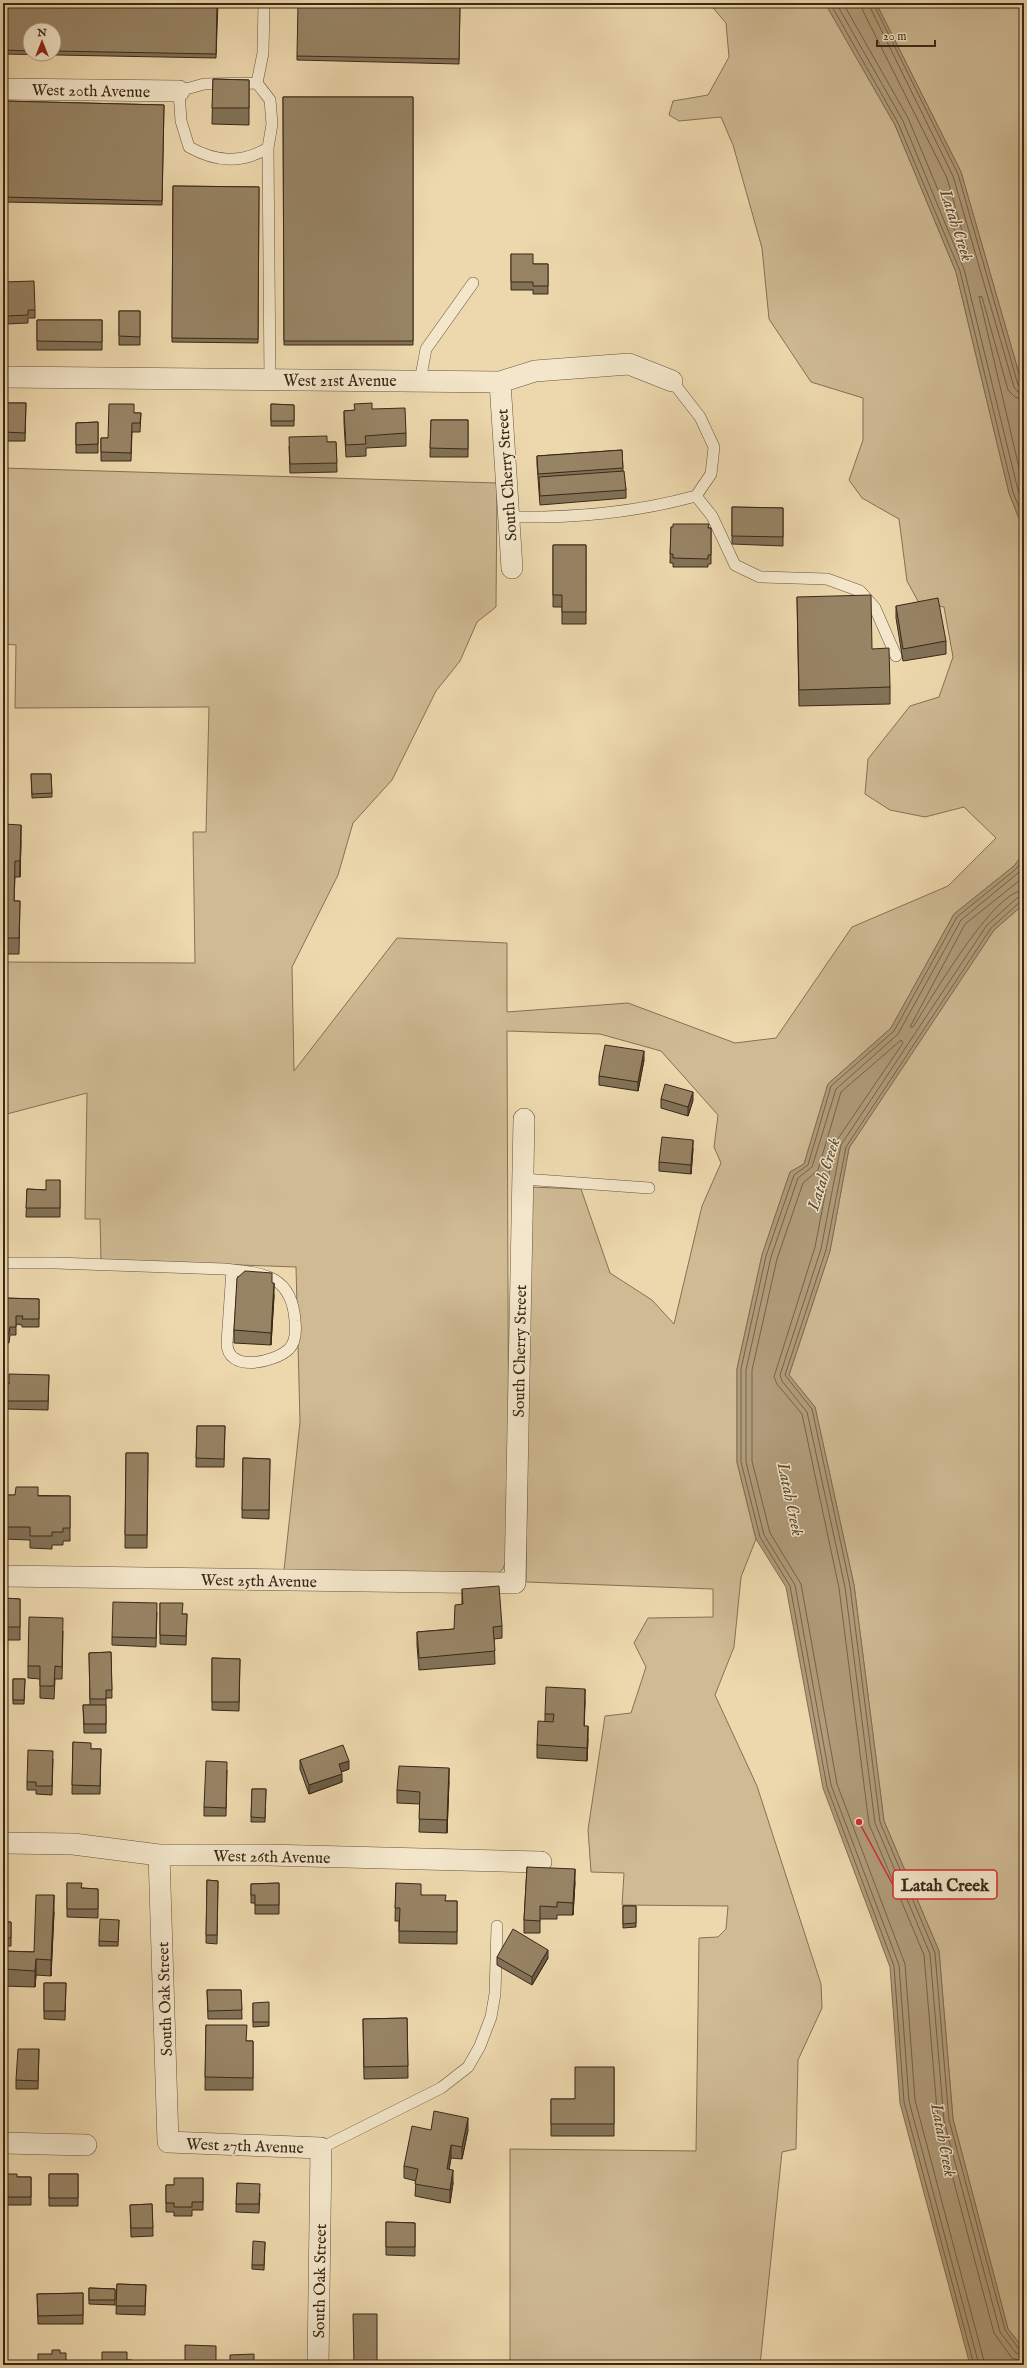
<svg xmlns="http://www.w3.org/2000/svg" width="1027" height="2368" font-family="'IM FELL English',serif">
<style>
.green{fill:#cfba94;stroke:#847156}
.water{fill:#b09c7a;stroke:#816e52}
.lines{fill:none;stroke-linecap:round;stroke-linejoin:round}
.shore{stroke:#756248;stroke-width:1}
.service-casing{stroke:#67543c;stroke-width:12}
.minor-casing{stroke:#67543c;stroke-width:22}
.service{stroke:#f3e6ca;stroke-width:11}
.minor{stroke:#f3e6ca;stroke-width:21}
.wall{fill:#827257;stroke:#3a2817;fill-rule:evenodd}
.shaded-wall{fill:#6a5c47;stroke:#3a2817}
.building{fill:#978465;stroke:#3a2817}
.labels{text-anchor:middle;stroke-width:3;stroke-linejoin:round;paint-order:stroke}
.street-label{font-size:16px;fill:#3a2817;stroke:#f3e6ca}
.water-label{font-size:17px;font-style:italic;fill:#5d4b35;stroke:#f3e6ca}
.leader{fill:none;stroke:#d62828;stroke-width:1.5}
.callout-dot{fill:#d62828;stroke:#f3e6ca;stroke-width:1.5}
.callout{fill:#f3e6ca;stroke:#d62828;stroke-width:1.5}
.callout-label{font-size:17px;text-anchor:middle;font-weight:bold;fill:#3a2817}
</style>
<rect width="100%" height="100%" fill="#edd8ad"/>
<filter id="stains"><feTurbulence type="fractalNoise" baseFrequency=".005" numOctaves="4"/><feColorMatrix values="0 0 0 0 .2 0 0 0 0 .09 0 0 0 0 .02 0 0 0 .5 -.17"/></filter>
<radialGradient id="worn" r=".72"><stop offset=".6" stop-color="#630" stop-opacity="0"/><stop offset="1" stop-color="#630" stop-opacity=".3"/></radialGradient>
<path class="green" d="M709 3H825L895 125 956 272 1009 493 1024 531V853L1014 866 954 914 891 1028 828 1084 804 1164 790 1172 762 1255 737 1369V1462L756 1539 741 1577 734 1647 715 1695 757 1786 821 1984 822 2008 798 2060 796 2149 782 2152 760 2365H510V2149L696 2151 699 1938 718 1937 726 1929 728 1906 622 1905 624 1873 591 1872 588 1830 605 1716 631 1713 646 1667 634 1643 648 1618 713 1617V1589L526 1582 530 1187 581 1189 610 1273 652 1300 674 1324 702 1206 721 1163 714 1147 718 1115 661 1051 600 1034 507 1031 509 1551 503 1569 493 1578 284 1570 300 1422 296 1267 101 1260 100 1219H85L87 1093 3 1115V962L195 963 193 832H206L209 707 15 708 16 645 3 644V468L497 483 496 607 477 622 460 661 436 691 392 780 353 823 338 875 292 967 294 1071 397 938 507 943V1012L628 1003 735 1043 776 1038 852 927 948 886 996 838 964 807 925 817 890 810 865 794 868 759 910 706 939 697 953 657 944 607 919 603 907 581 899 519 862 498 849 480 863 440V398L811 382 769 319 762 248 733 145 721 117 679 121 669 115 673 101 708 95 729 57 726 23Z
M876 3H1024V391L961 172Z
M1024 904V2349L1008 2329 953 2119 939 1951 884 1821 854 1585 815 1407 789 1375 830 1251 849 1148 994 930Z"/>
<path class="water" d="M825 3H876L961 172 1024 391V531L1009 493 956 272 895 125Z
M1024 853V904L994 930 849 1148 830 1251 789 1375 815 1407 854 1585 884 1821 939 1951 953 2119 1008 2329 1024 2349V2365H970L900 2103 890 1967 823 1788 786 1587 756 1539 737 1462V1369L762 1255 790 1172 804 1164 828 1084 891 1028 954 914 1014 866Z"/>
<g class="lines">
<path class="shore" d="M830 3 898 123 960 271 1013 492 1024 520
M836 3 903 121 964 269 1018 490 1024 506
M843 3 908 118 966 257 968 258 969 255 947 178 863 11 861 3
M868 3 953 176 1014 387 1018 392 1024 394
M873 3 958 174 1018 385 1024 389
M1024 400 1015 397 1008 390 982 297 979 296 1024 489
M1024 877 965 924 910 1027H913C931 999 993 891 1024 890
M1024 896 1017 898 987 925 841 1145 821 1249 780 1375 782 1381 807 1412 845 1587 875 1823 930 1954 944 2121 1000 2332 1016 2353 1024 2356
M1024 901 1020 902 991 928 846 1147 826 1250 785 1375 812 1409 850 1586 880 1822 935 1953 949 2120 1005 2330 1019 2349 1024 2351
M974 2365 904 2102 894 1966 827 1787 790 1586 760 1537 741 1462V1369L766 1256 794 1175 808 1165 831 1086 894 1031 957 917 1016 869 1024 859
M979 2365 909 2101 899 1965 831 1785 795 1585 764 1535 746 1462V1370L771 1257 798 1178 812 1167 836 1089 898 1034 961 920 1024 868
M985 2365 915 2100 905 1964 837 1784 801 1584 770 1533 752 1461V1370L777 1259 803 1183 818 1170 841 1092 901 1040 903 1043 835 1143 815 1247 774 1377 777 1384 802 1414 839 1588 869 1824 924 1955 938 2122 994 2333 1012 2358 1024 2362"/>
<g class="service-casing">
<path id="service" d="M257 83 270 100 272 124 268 148C241 164 216 162 189 147L181 121 179 91 204 84Z
M257 83 263 53 264 3
M268 148 270 380
M420 381 426 349 473 283
M696 496 712 516 735 565 760 577 827 579 860 591 875 608 896 656
M509 517C574 518 633 513 696 496L711 474 714 447 700 417 672 381
M523 1179 649 1188
M3 1263H56L224 1269C262 1273 292 1274 295 1321 296 1330 296 1342 289 1349 274 1363 227 1373 227 1343L232 1270
M321 2148 441 2088 468 2067 480 2046 491 2017 495 1994 497 1926"/>
</g>
<g class="minor-casing">
<path id="minor" d="M3 89 179 91
M3 377 500 382 535 371 629 364 672 381
M500 382 512 568
M3 1576 515 1583 524 1119
M3 1843 73 1844 159 1855H268L541 1862
M159 1855 168 2142 321 2148 318 2365
M3 2143 86 2145"/>
</g>
<use href="#service" class="service"/>
<use href="#minor" class="minor"/>
</g>
<path class="wall" d="M3 3H218L216 58 3 54ZM30 30H54V54H30Z
M460 3 459 64 297 60V56Z
M213 79 249 80V125L212 124Z
M283 97H413V345H284Z
M3 101 164 105 162 205 3 202Z
M173 186 259 187 258 343 172 342Z
M511 254 533 264H548V294H533V290H511Z
M3 282 35 310V318H28V323L6 324 5 315H3Z
M119 311H140V345H119Z
M37 320H102V350H37Z
M3 403H26L25 441H3Z
M271 404 294 405V426H271Z
M372 409 406 433V446L366 448V456L346 457 344 423V411Z
M134 413H141L140 432H132L131 461H101V438H108Z
M431 420H468V457H430Z
M98 422V453H76V423Z
M327 442H336L337 472 290 473 289 446Z
M622 450 623 471 626 490V498L540 505 537 464V456Z
M732 507 783 508V546L732 544Z
M671 527 711 528V564H708V567H673V563H670Z
M553 545H586V624H562V607H553Z
M797 597 872 649 890 687V704L799 706Z
M896 606 946 641V654L903 661 896 618Z
M31 774H51L52 797 32 798Z
M3 824 21 841 20 877H15L14 901H20L19 954H3Z
M644 1060 638 1091 599 1085V1076Z
M661 1099 693 1100 688 1116 661 1108Z
M693 1149 691 1174 659 1171V1162Z
M60 1180V1217H26L27 1189 46 1190Z
M272 1283 274 1296 271 1345 234 1343V1330Z
M3 1298 39 1299V1327H22V1325L16 1324V1335H10L9 1343 3 1342Z
M49 1375 48 1410 6 1409V1384H9Z
M197 1426H225L224 1467H196Z
M3 1428H5L6 1469H3Z
M126 1453H148L147 1548H125Z
M243 1458 270 1459 269 1519 242 1518Z
M3 1495 70 1496V1541H63V1545H52V1549L30 1548V1540L3 1539Z
M462 1589 502 1626V1638L494 1639 495 1664 419 1670 417 1645V1632L454 1629 462 1605Z
M3 1598 20 1599V1640H3Z
M160 1603 183 1614H187L186 1645 160 1644Z
M157 1612 156 1647 112 1645V1637Z
M63 1631 62 1679H55L54 1699 40 1698V1679L28 1678V1666Z
M111 1652 112 1698H106V1733H84L83 1705H90L89 1653Z
M212 1658 240 1659 239 1711 212 1710Z
M13 1679H25L24 1704H13Z
M585 1701 584 1726 588 1739 587 1761 537 1758V1745L545 1722V1714Z
M73 1742 91 1749H101L100 1794H72Z
M53 1759 52 1795 36 1794V1790H27V1782Z
M300 1760 349 1769 341 1772 342 1782 309 1794 300 1769Z
M227 1770 226 1816H204V1807Z
M449 1781 447 1833 419 1832 420 1804 397 1803V1790Z
M252 1789H266L265 1822H251Z
M527 1867 575 1882 573 1915H557V1919H540V1933H524V1920Z
M207 1880 218 1881 217 1944 206 1943Z
M67 1883 82 1888 98 1889V1918L67 1917Z
M279 1883V1914H255V1903H251V1884Z
M396 1883 421 1895 446 1901H457V1944L399 1943V1921H395Z
M623 1906H636V1927L623 1928Z
M54 1912 51 1976 36 1975 35 1987 3 1986V1951L34 1952Z
M119 1920 118 1946H99V1941Z
M3 1922H11V1946H3Z
M497 1957 548 1958 532 1985 497 1965Z
M44 1983H66L65 2020 44 2019Z
M207 1990H241L242 2019H208Z
M253 2003 269 2022V2026L253 2027Z
M407 2018 408 2078 364 2079 363 2019Z
M206 2025 247 2041H253V2090H205Z
M39 2049 38 2089H16V2080Z
M614 2067V2136H551V2099H575Z
M431 2130H468L462 2159 451 2158 449 2169 453 2183 450 2203 415 2196 416 2181 404 2178V2166Z
M3 2174 17 2177H31V2205H3Z
M49 2174H78V2206H49Z
M203 2178V2210H192V2216H174V2212H166V2185H174Z
M237 2183 260 2193 259 2213 236 2212Z
M152 2204 153 2236 131 2237 130 2205Z
M386 2222 415 2223V2256L386 2255Z
M265 2242 264 2270 252 2269V2265Z
M117 2284 146 2285 145 2315 116 2314Z
M89 2288 115 2289V2305L89 2304Z
M83 2293V2324H38L37 2294Z"/>
<path class="shaded-wall" d="M21 825V841L20 877V861Z
M644 1051V1060L638 1091V1082Z
M693 1092V1100L688 1116V1107Z
M693 1140V1149L691 1174V1165Z
M274 1283V1296L271 1345V1333Z
M585 1689V1701L584 1738V1726Z
M588 1726V1739L587 1761V1748Z
M349 1761V1769L339 1773V1764Z
M449 1768V1781L447 1833V1820Z
M342 1774V1782L309 1794V1785Z
M575 1869V1882L573 1915V1903Z
M54 1895V1912L51 1976V1960Z
M548 1950V1958L532 1985V1977Z
M36 1959V1975L35 1987V1971Z
M468 2118V2130L462 2159V2147Z
M451 2145V2158L447 2182V2169Z
M453 2170V2183L450 2203V2190Z"/>
<path class="building" d="M3 3H217L216 54 54 51V30H30V51L3 50Z
M298 3H460L459 59 297 56Z
M213 79 249 80V108H212Z
M283 97H413V341H284Z
M3 101 164 105 162 201 3 197Z
M173 186 259 187 258 339 172 338Z
M511 254H533V264H548V286H533V282H511Z
M34 281 35 310H28V315L6 316 5 306H3V282Z
M119 311H140V337L119 336Z
M37 320H102V342L37 341Z
M3 403H26L25 433 3 432Z
M372 403V409L405 408 406 433 365 436 366 444 346 445 344 411 355 410 354 404Z
M109 404H134V413H141L140 423H132L131 453 101 452V438H108Z
M271 404 294 405V421H271Z
M431 420H468V449L430 448Z
M98 422V444L76 445V423Z
M327 436V442H336L337 463 290 464 289 437Z
M622 450 623 468 538 474 537 456Z
M624 471 626 490 540 496 539 477Z
M732 507 783 508V537L732 536Z
M673 524H709L708 528H711V555H708V559L673 558V554H670L671 527H673Z
M553 545H586V612H562V595H553Z
M871 595 872 649 889 648 890 687 799 690 797 597Z
M938 598 946 641 903 649 896 606Z
M31 774H51L52 793 32 794Z
M3 824 21 825 20 861H15L14 901H20L19 938H3Z
M605 1045 644 1051 638 1082 599 1076Z
M665 1084 693 1092 688 1107 661 1099Z
M662 1137 693 1140 691 1165 659 1162Z
M46 1180H60V1208H26L27 1189 46 1190Z
M245 1271 272 1273V1283H274L271 1333 234 1330 237 1278Z
M3 1298 39 1299V1319H22L23 1316H16V1327H10L9 1334H3Z
M9 1374 49 1375 48 1401H6V1384H9Z
M197 1426H225L224 1459 196 1458Z
M3 1428H5L6 1460H3Z
M126 1453H148L147 1535H125Z
M243 1458 270 1459 269 1510H242Z
M16 1487H38V1496H70V1528H63V1532H52V1536H30V1527H3V1495H15Z
M499 1586 502 1626 493 1627 495 1651 419 1658 417 1632 454 1629 455 1605 463 1604 462 1589Z
M3 1598 20 1599V1627H3Z
M113 1602 157 1603 156 1638 112 1637Z
M160 1603H183L182 1614H187L186 1636 160 1635Z
M29 1617 63 1618 62 1667 55 1666 54 1686H40V1666H28Z
M111 1652 112 1690H106V1699H90L89 1653Z
M212 1658 240 1659 239 1702H212Z
M13 1679H25L24 1700H13Z
M546 1687 585 1689 584 1726H588L587 1748 537 1745 538 1721 553 1722 554 1714H545Z
M83 1705H106V1724H84Z
M73 1742 91 1743V1749H101L100 1786 72 1785Z
M343 1745 349 1761 339 1764 342 1774 309 1785 300 1760Z
M28 1750 53 1751 52 1786H36V1782H27Z
M206 1761 227 1762 226 1808 204 1807Z
M399 1766 449 1768 447 1820 419 1819 420 1792 397 1790Z
M252 1789H266L265 1818 251 1817Z
M527 1867 575 1869 573 1903 557 1902V1907L540 1906V1921L524 1920Z
M207 1880 218 1881 217 1935H206Z
M67 1883H82L81 1888 98 1889V1909H67Z
M279 1883V1905H255V1895H251V1884Z
M396 1883 421 1884V1895H446L445 1901H457V1932L399 1931 400 1908H395Z
M36 1895H54L51 1960 36 1959 35 1971 3 1969V1951L34 1952Z
M623 1906H636V1923L623 1924Z
M100 1919 119 1920 118 1942 99 1941Z
M3 1922H11V1938H3Z
M513 1929 548 1950 532 1977 497 1957Z
M44 1983H66L65 2011H44Z
M207 1990H241L242 2010 208 2011Z
M269 2002V2022H253V2003Z
M407 2018 408 2066 364 2067 363 2019Z
M206 2025H247L246 2041H253V2078L205 2077Z
M18 2049H39L38 2081 16 2080Z
M575 2067H614V2124H551V2099H575Z
M434 2111 468 2118 462 2147 451 2145 447 2169 453 2170 450 2190 415 2184 418 2169 404 2166 412 2126 431 2130Z
M3 2174H17V2177H31V2197H3Z
M49 2174H78V2198H49Z
M174 2178H203V2202H192V2207H174V2203H166V2185H174Z
M237 2183 260 2184 259 2204H236Z
M152 2204 153 2228H131L130 2205Z
M386 2222 415 2223V2247H386Z
M253 2241 265 2242 264 2265H252Z
M117 2284 146 2285 145 2306H116Z
M89 2288 115 2289V2300H89Z
M83 2293V2315L38 2316 37 2294Z
M353 2314H377V2365H354Z
M185 2345 216 2346V2365H185Z
M52 2350H60V2353H66V2365H38V2354H52Z
M102 2352H127V2360H132V2365H102Z
M254 2354V2365H230V2355Z"/>
<g class="labels">
<g class="street-label">
<text transform="translate(91 90) rotate(1)" y="6">West 20th Avenue</text>
<text x="340" y="386">West 21st Avenue</text>
<text transform="translate(506 475) rotate(-94)" y="6">South Cherry Street</text>
<text transform="translate(519 1351) rotate(-89)" y="6">South Cherry Street</text>
<text transform="translate(259 1580) rotate(1)" y="6">West 25th Avenue</text>
<text transform="translate(272 1856) rotate(1)" y="6">West 26th Avenue</text>
<text transform="translate(164 1999) rotate(-92)" y="6">South Oak Street</text>
<text transform="translate(245 2145) rotate(2)" y="6">West 27th Avenue</text>
<text transform="translate(319 2281) rotate(-89)" y="6">South Oak Street</text>
</g>
<g class="water-label">
<text transform="translate(957 225) rotate(72)" y="6">Latah Creek</text>
<text transform="translate(823 1174) rotate(-73)" y="6">Latah Creek</text>
<text transform="translate(791 1499) rotate(78)" y="6">Latah Creek</text>
<text transform="translate(944 2140) rotate(79)" y="6">Latah Creek</text>
</g>
</g>
<path class="leader" d="M859 1822L893 1885"/>
<circle class="callout-dot" cx="859" cy="1822" r="4"/>
<rect class="callout" x="893" y="1870" width="104" height="29" rx="4"/>
<g class="callout-label">
<text x="945" y="1891">Latah Creek</text>
</g>
<rect width="1027" height="2368" fill="none" stroke="#edd8ad" stroke-width="16"/>
<rect x="4" y="4" width="1019" height="2360" fill="none" stroke="#3a2817" stroke-width="2"/>
<rect x="8" y="8" width="1011" height="2352" fill="none" stroke="#3a2817"/>
<g transform="translate(42 42)"><circle r="19" fill="#f3e6ca" stroke="#a99a82"/>
<path d="M0-3L7 15L0 10L-7 15Z" fill="#8f2418"/>
<text y="-6" font-size="11" font-weight="bold" text-anchor="middle" fill="#3a2817">N</text>
</g>
<path d="M877 40v6h58v-6" fill="none" stroke="#3a2817" stroke-width="2"/>
<text x="883" y="40" font-size="12" fill="#3a2817" stroke="#f3e6ca" stroke-width="3" paint-order="stroke">20 m</text>
<rect width="100%" height="100%" filter="url(#stains)"/>
<rect width="100%" height="100%" fill="url(#worn)"/>
</svg>
